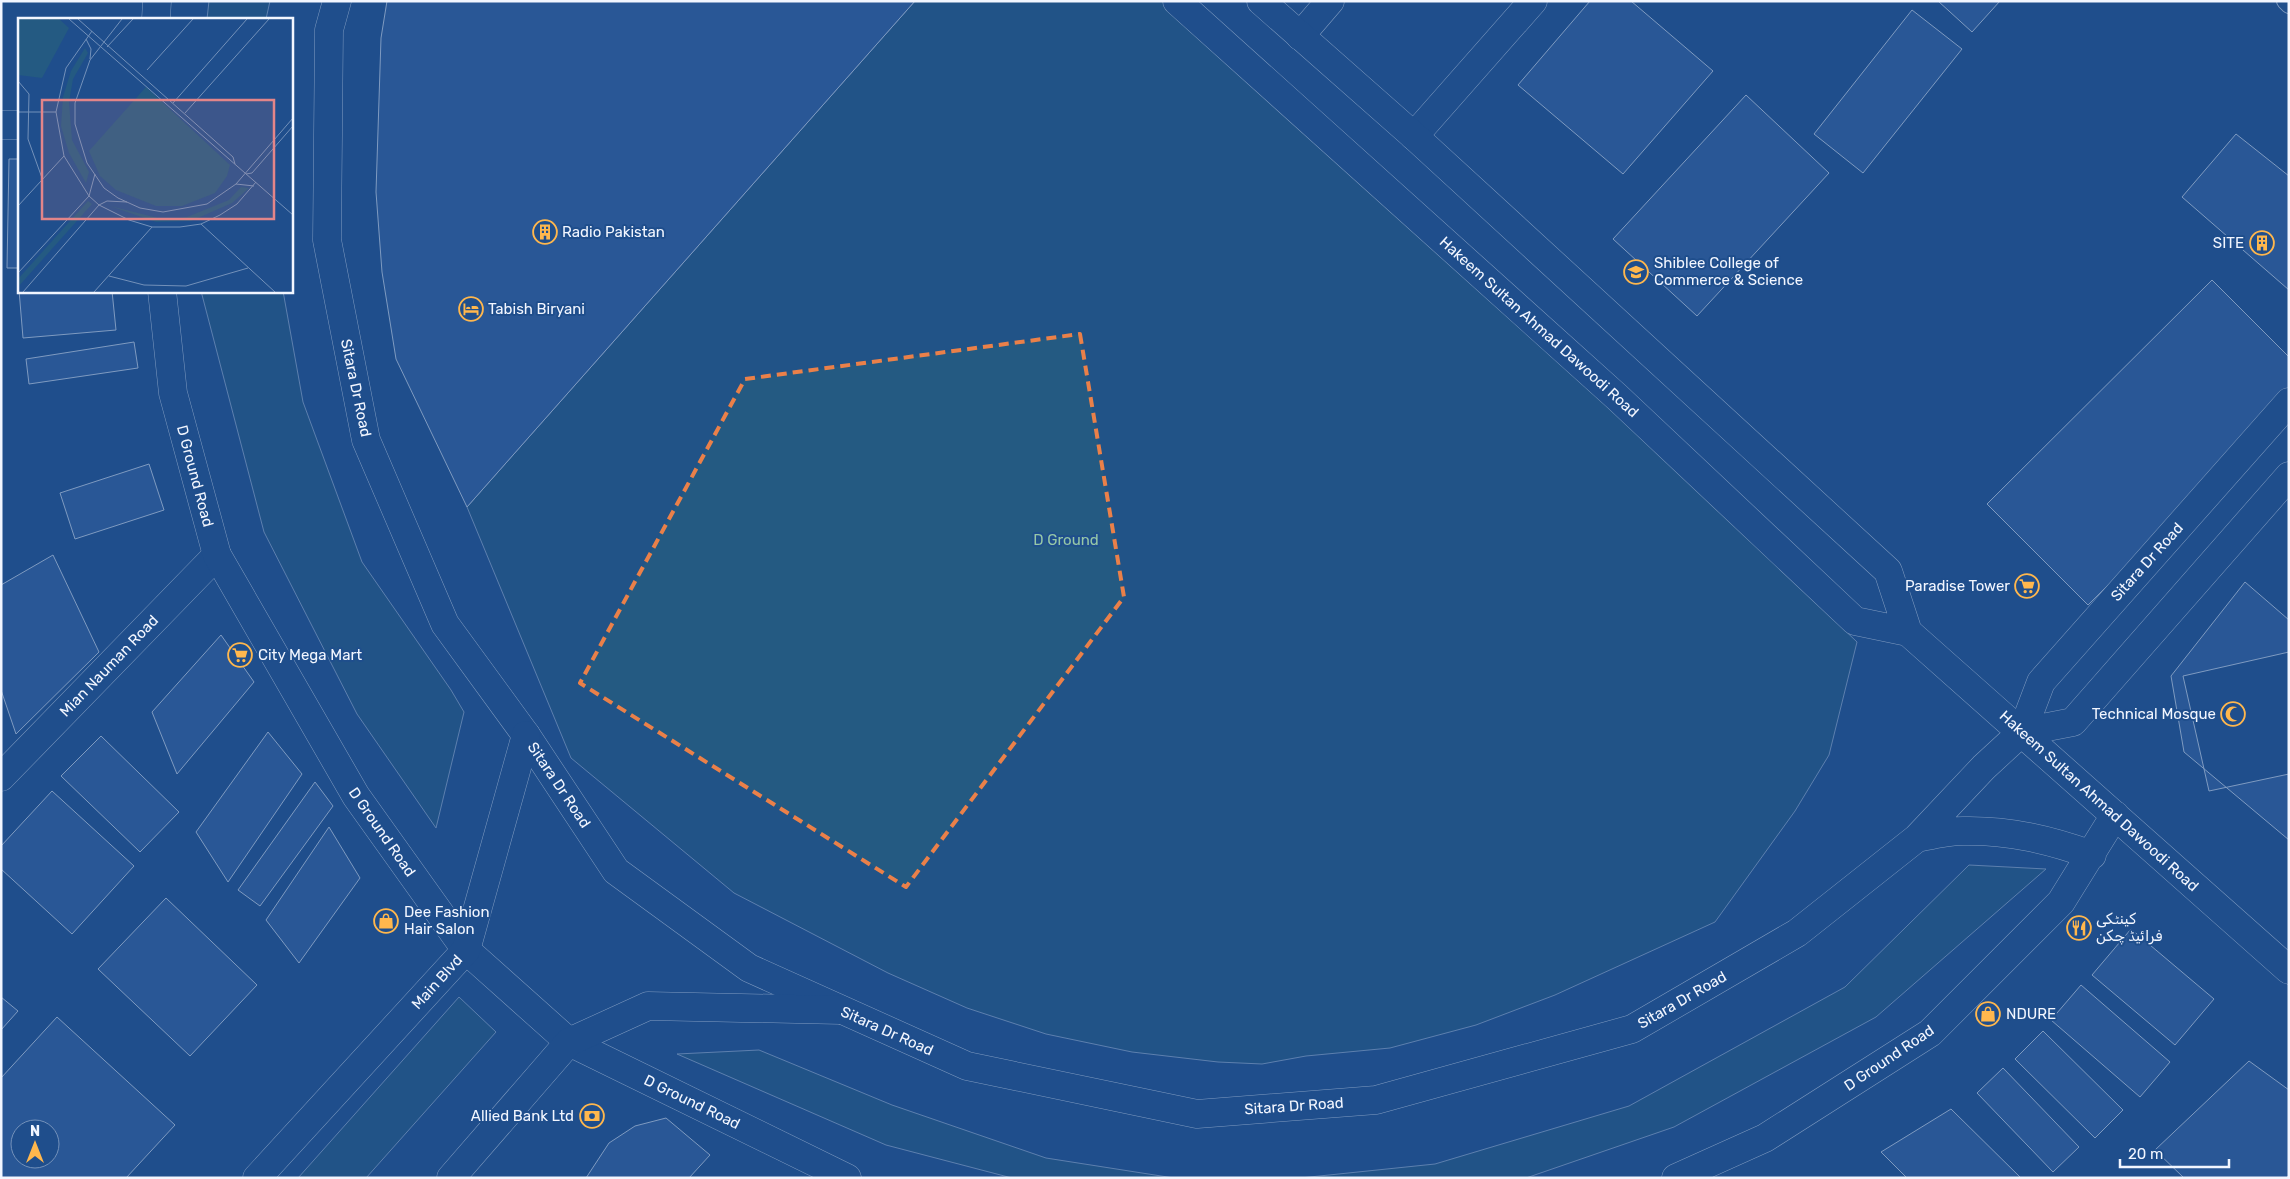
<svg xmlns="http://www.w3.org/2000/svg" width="2290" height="1179" font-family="Rubik,'Noto Naskh Arabic',sans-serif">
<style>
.green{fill:#245a82;stroke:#a8bbd7}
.building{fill:#3563a3;stroke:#f2f6ff;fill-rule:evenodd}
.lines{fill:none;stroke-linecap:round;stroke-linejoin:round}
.service-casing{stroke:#f2f6ff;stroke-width:18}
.minor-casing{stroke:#f2f6ff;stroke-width:29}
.tertiary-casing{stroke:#f2f6ff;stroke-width:29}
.secondary-casing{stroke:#f2f6ff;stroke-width:29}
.service{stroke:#1f4e8c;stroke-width:16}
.minor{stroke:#1f4e8c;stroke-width:28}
.tertiary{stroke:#1f4e8c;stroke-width:28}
.secondary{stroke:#1f4e8c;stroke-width:28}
.marked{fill:none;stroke:#ea8049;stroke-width:4;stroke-dasharray:10 6;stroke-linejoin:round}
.labels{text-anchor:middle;stroke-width:4;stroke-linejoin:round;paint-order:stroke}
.poi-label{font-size:15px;fill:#f2f6ff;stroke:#1f4e8c;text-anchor:start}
.street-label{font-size:15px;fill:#f2f6ff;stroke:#1f4e8c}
.park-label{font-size:15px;fill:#97c8a6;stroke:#1f4e8c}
.inset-road{fill:none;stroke:#7391ba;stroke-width:1}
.view{fill:#e38589;fill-opacity:0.15;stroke:#e38589;stroke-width:2.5}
.inset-edge{fill:none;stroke:#f2f6ff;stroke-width:2.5}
</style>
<rect width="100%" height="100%" fill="#1f4e8c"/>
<path class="green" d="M209 1H270L266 19H207Z
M915 1H1165L1546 344 1857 642 1829 755 1795 811 1715 922 1555 995 1476 1025 1390 1048 1306 1056 1262 1064 1218 1062 1132 1052 1046 1034 967 1008 888 973 734 893 571 758 467 507Z
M201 291H283L303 402 362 562 451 690 464 712 436 828 357 714 264 532Z
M1969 865 2046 869 1876 1017 1674 1127 1526 1178H1300L1435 1164 1629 1106 1845 987Z
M459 997 496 1032 366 1178H298Z
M759 1050 892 1105 1046 1158 1174 1178H1012L886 1145 677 1054Z"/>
<path class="building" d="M387 1H915L467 507 396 359 382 272 376 192 381 38Z
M1590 1H1631L1713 71 1623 174 1518 85Z
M1938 1H2000L1972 32Z
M1912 10 1962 49 1863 173 1814 134Z
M1746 95 1829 173 1697 316 1613 239Z
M2236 134 2289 176V290L2182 197Z
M9 159H19V268H7Z
M2212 280 2289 357V405L2088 605 1987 504Z
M19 290 112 291 116 330 23 338Z
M134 342 138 368 29 384 26 359Z
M149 464 164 510 75 539 60 493Z
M53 555 99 652 16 734 1 690V585Z
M2245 582 2289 620V840L2184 752 2171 676Z
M221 635 254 682 177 774 152 712Z
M2289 652V774L2209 791 2183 676Z
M268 732 302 774 228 882 196 832Z
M101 736 179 812 140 852 61 776Z
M315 782 333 806 260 906 238 890Z
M52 791 134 866 72 934 1 869V846Z
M329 827 360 878 299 963 266 920Z
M166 898 257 985 190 1056 98 969Z
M2131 929 2214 999 2175 1045 2092 975Z
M2081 985 2170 1062 2140 1097 2051 1020Z
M1 997 18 1011 1 1030Z
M57 1017 175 1125 126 1178H1V1078ZM20 1129H50V1159H20Z
M2043 1031 2123 1110 2095 1138 2015 1059Z
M2249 1061 2289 1090V1175L2286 1178H2184L2155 1150Z
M2003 1068 2079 1147 2053 1172 1977 1093Z
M1951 1109 2021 1178H1907L1881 1152Z
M666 1118 710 1155 689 1178H586L609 1143 635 1126Z"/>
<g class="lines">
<g class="service-casing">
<path id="service" d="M2285 1 2289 5"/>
</g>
<g class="minor-casing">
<path id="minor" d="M1300 36 1330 1
M1 125H19
M1414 136 1533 1
M1 777 217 555"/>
</g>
<g class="tertiary-casing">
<path id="tertiary" d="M337 1 329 30 327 240 366 440 445 624 526 735 616 871 749 968 967 1066 1197 1114 1376 1100 1632 1029 1797 933 1917 838 1984 767 2022 732 2041 682 2289 402
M1177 1 1617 397 1855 621 1908 632
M1261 1 1414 136 1888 571 1908 632 2289 970
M156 19 157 1
M162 291 173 393 217 555 356 796 466 950 569 1042 847 1178
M2022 732 2073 722 2289 476
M1917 838C1932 835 1948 831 1963 831 2009 830 2050 840 2092 855
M1676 1178 1765 1138 1930 1033 2061 902 2115 815"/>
</g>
<g class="secondary-casing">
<path id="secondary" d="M257 1178 466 950 526 735
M451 1178 569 1042 648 1006 841 1010"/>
</g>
<use href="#service" class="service"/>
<use href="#minor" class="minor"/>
<use href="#tertiary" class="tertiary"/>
<use href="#secondary" class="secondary"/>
</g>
<path d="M0 0H2290V1179H0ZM1080 334 1124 597 906 887 580 683 745 379Z" fill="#1f4e8c" fill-opacity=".55" fill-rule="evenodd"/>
<path class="marked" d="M1080 334 1124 597 906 887 580 683 745 379Z"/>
<defs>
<g id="building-ring" transform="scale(1.25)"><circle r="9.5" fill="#1f4e8c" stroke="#ffb74d" stroke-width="1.5"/><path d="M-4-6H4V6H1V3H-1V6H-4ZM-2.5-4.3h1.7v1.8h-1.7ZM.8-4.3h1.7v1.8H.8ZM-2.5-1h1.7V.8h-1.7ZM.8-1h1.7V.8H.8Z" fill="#ffb74d"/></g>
<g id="university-ring" transform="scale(1.25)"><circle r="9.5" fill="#1f4e8c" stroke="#ffb74d" stroke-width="1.5"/><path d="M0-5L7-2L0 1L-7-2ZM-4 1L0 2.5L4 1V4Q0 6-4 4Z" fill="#ffb74d"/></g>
<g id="hotel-ring" transform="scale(1.25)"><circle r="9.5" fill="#1f4e8c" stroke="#ffb74d" stroke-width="1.5"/><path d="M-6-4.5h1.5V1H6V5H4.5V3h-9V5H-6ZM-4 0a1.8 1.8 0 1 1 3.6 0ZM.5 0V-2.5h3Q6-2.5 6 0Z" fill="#ffb74d"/></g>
<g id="supermarket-ring" transform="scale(1.25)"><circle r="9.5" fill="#1f4e8c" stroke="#ffb74d" stroke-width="1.5"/><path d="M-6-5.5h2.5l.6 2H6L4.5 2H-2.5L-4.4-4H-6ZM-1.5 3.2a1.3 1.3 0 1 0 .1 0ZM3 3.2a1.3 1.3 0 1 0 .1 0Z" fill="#ffb74d"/></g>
<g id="mosque-ring" transform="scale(1.25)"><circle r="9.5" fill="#1f4e8c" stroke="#ffb74d" stroke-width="1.5"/><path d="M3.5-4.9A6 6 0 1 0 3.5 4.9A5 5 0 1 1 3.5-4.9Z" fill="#ffb74d"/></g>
<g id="shop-ring" transform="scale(1.25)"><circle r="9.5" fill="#1f4e8c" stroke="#ffb74d" stroke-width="1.5"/><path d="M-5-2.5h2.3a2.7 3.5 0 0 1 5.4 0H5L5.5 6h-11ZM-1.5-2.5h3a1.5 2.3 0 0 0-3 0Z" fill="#ffb74d"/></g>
<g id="restaurant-ring" transform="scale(1.25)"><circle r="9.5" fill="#1f4e8c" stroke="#ffb74d" stroke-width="1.5"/><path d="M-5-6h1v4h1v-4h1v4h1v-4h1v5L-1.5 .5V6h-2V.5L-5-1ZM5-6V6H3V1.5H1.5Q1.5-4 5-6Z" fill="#ffb74d"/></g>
<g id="bank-ring" transform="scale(1.25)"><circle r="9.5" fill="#1f4e8c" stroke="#ffb74d" stroke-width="1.5"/><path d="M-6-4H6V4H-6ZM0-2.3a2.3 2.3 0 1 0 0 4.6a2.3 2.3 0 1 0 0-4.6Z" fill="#ffb74d"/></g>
</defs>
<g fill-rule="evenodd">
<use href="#building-ring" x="545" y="232"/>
<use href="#building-ring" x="2262" y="243"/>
<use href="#university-ring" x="1636" y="272"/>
<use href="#hotel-ring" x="471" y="309"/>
<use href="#supermarket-ring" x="2027" y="586"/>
<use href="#supermarket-ring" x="240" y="655"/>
<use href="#mosque-ring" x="2233" y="714"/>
<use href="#shop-ring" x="386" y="921"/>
<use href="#restaurant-ring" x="2079" y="928"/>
<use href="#shop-ring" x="1988" y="1014"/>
<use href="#bank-ring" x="592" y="1116"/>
</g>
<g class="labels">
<g class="poi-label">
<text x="562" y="237">Radio Pakistan</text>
<text x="2244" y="248" text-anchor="end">SITE</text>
<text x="1654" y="268">Shiblee College of<tspan x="1654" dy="17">Commerce &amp; Science</tspan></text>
<text x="488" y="314">Tabish Biryani</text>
<text x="2010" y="591" text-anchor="end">Paradise Tower</text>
<text x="258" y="660">City Mega Mart</text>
<text x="2216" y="719" text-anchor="end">Technical Mosque</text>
<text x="404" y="917">Dee Fashion<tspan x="404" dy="17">Hair Salon</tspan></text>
<text x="2096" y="924">کینٹکی<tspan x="2096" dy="17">فرائیڈ چکن</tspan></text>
<text x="2006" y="1019">NDURE</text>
<text x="574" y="1121" text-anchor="end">Allied Bank Ltd</text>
</g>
<g class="street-label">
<text transform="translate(1539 327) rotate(42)" y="5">Hakeem Sultan Ahmad Dawoodi Road</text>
<text transform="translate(356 388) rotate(78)" y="5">Sitara Dr Road</text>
<text transform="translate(195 476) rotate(75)" y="5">D Ground Road</text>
<text transform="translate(2147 562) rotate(-48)" y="5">Sitara Dr Road</text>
<text transform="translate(109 666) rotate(-46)" y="5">Mian Nauman Road</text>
<text transform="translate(559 785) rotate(56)" y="5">Sitara Dr Road</text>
<text transform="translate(2099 801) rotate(42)" y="5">Hakeem Sultan Ahmad Dawoodi Road</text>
<text transform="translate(382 832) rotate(55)" y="5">D Ground Road</text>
<text transform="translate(437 982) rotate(-48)" y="5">Main Blvd</text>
<text transform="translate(1682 1000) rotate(-30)" y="5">Sitara Dr Road</text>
<text transform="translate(887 1031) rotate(24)" y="5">Sitara Dr Road</text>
<text transform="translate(1889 1058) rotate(-34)" y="5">D Ground Road</text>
<text transform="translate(692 1102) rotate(26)" y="5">D Ground Road</text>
<text transform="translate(1294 1106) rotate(-4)" y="5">Sitara Dr Road</text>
</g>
<g class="park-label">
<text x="1066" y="545">D Ground</text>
</g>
</g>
<g transform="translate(18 18)">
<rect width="275" height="275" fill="#1f4e8c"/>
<path d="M0 1H41L51 10 24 60 0 57ZM67 30 70 35 55 61 51 84 54 122 71 154 68 165 51 135 43 108 45 79 53 53ZM128 69 212 147 209 158 197 175 164 188H138L98 172 82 158 71 133ZM223 169 231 170 214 185 173 203 138 204 92 188 148 202 169 199 211 182ZM70 183 74 186 0 269V261Z" fill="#245a82"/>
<path class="inset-road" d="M51 1 275 197M60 1 215 139 217 146M104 1 72 42 57 85V106L69 145 86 170 100 180 122 190 145 194 189 186 218 166 275 100M74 13 48 50 38 94 46 138 71 178 81 187 111 202 134 209H162L183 206 202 197 219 186 238 164M68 21 73 31 72 41M89 29 115 1M129 52 175 1M0 63 11 76 10 121 24 160M155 85 229 1M0 94H38M167 95 251 1M228 156 234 155 275 108M218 166 236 168M0 188 46 138M183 206 257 274M0 255 71 178 77 156M91 258 126 267 168 268 230 250M5 274 81 187 89 183 109 184M76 274 134 209"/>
<path class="view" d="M24 82H256V201H24Z"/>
<rect width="275" height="275" class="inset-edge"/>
</g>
<rect width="2290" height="1179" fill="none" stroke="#f2f6ff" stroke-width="5"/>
<g transform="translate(35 1144)"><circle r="24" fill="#1f4e8c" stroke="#7391ba"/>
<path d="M0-4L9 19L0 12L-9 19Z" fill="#ffb74d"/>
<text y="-8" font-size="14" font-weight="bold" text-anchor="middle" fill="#f2f6ff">N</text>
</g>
<path d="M2120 1159v8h109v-8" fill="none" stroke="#f2f6ff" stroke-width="2.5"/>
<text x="2128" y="1159" font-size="15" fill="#f2f6ff" stroke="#1f4e8c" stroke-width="4" paint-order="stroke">20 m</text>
</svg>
